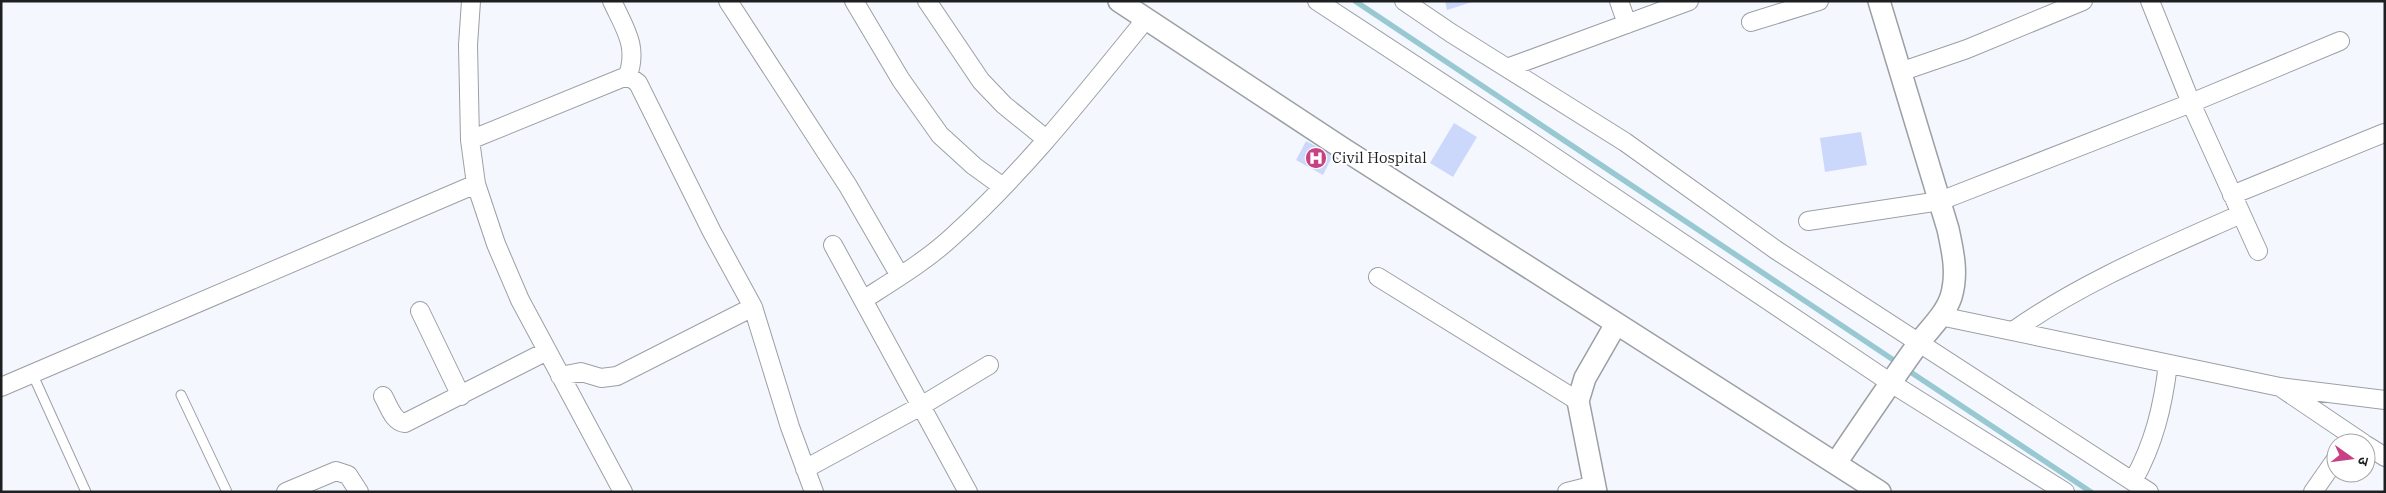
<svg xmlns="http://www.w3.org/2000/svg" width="2386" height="493" font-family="'IBM Plex Serif','Noto Sans Devanagari',serif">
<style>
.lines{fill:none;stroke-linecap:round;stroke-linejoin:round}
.stream{stroke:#98c8d1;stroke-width:5.5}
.building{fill:#ccd7fc}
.service-casing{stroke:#9ba0a5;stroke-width:11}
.minor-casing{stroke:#9ba0a5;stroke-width:20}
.tertiary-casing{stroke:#9ba0a5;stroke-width:24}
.service{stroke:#fff;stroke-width:9}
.minor{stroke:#fff;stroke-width:18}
.tertiary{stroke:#fff;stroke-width:21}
.labels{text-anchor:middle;stroke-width:4;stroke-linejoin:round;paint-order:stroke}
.poi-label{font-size:15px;fill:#1d1f21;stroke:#fff;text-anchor:start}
</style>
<rect width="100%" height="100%" fill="#f4f8fe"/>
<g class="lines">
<path class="stream" d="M1355 1 1898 363
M1906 369 2091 492"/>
</g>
<path class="building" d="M1445 1H1472V2L1447 10Z
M1454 123 1477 137 1453 177 1430 163Z
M1861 132 1867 165 1825 172 1820 138Z
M1306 141 1333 155 1323 175 1296 160Z"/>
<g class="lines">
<g class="service-casing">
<path id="service" d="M32 373 86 492
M181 395 227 492"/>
</g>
<g class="minor-casing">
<path id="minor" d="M471 1 468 45 470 140 476 184 496 244 520 300 623 492
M612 1C625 29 639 47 627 78
M728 1 848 186 900 276
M854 1 901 80 940 135 974 166 1003 187
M927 1 981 81 1004 105 1046 139
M1317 1 1532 142 1891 383 2065 492
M1404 1 1451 33 1625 142 1776 250 2149 492
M1619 1 1627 24
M2150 1 2191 103 2258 251
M1751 22 1819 1
M1507 68 1689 1
M1900 72 1967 49 2083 1
M470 140 622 78H631L638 83 712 232 753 307 790 427 814 492
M2232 195 2384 133
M1808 221 1940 201 2191 103 2340 41
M833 245 968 492
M1378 277 1578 401
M863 300C894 280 926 261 953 236 1025 171 1085 94 1146 19
M420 311 461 396
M1940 316 2280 387 2385 400
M2013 331C2084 281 2163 249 2241 214
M560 376 581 372 601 378 617 376 753 307
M1 387 476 184
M2283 389 2363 443
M383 396C389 406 393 422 405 423L547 351
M2366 445 2385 457
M805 469 921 406 989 365
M2133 481C2154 444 2163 406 2168 364
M286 492 336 471 348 475 359 492
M1567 492 1595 485
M2313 492 2336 459"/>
</g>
<g class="tertiary-casing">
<path id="tertiary" d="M1119 1 1342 148 1880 492
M1836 463C1863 423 1890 383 1918 344 1929 329 1945 315 1951 297 1958 274 1953 252 1948 229L1879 1
M1596 492 1578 401 1585 378 1616 324"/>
</g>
<use href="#service" class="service"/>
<use href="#minor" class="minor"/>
<use href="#tertiary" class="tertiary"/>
</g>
<defs>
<g id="hospital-disc" transform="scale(1.125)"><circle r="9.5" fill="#c84283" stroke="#fff"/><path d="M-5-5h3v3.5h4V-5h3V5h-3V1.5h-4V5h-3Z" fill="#fff"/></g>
</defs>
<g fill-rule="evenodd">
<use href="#hospital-disc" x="1316" y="158"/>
</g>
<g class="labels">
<g class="poi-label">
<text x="1332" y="163">Civil Hospital</text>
</g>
</g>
<rect width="2386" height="493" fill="none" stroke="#1d1f21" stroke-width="5"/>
<g transform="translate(2351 458) rotate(104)"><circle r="24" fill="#ffffff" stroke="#a5a5a6"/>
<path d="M0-4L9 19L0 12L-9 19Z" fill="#c84283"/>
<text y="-8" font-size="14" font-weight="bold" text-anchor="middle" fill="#1d1f21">उ</text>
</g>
</svg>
